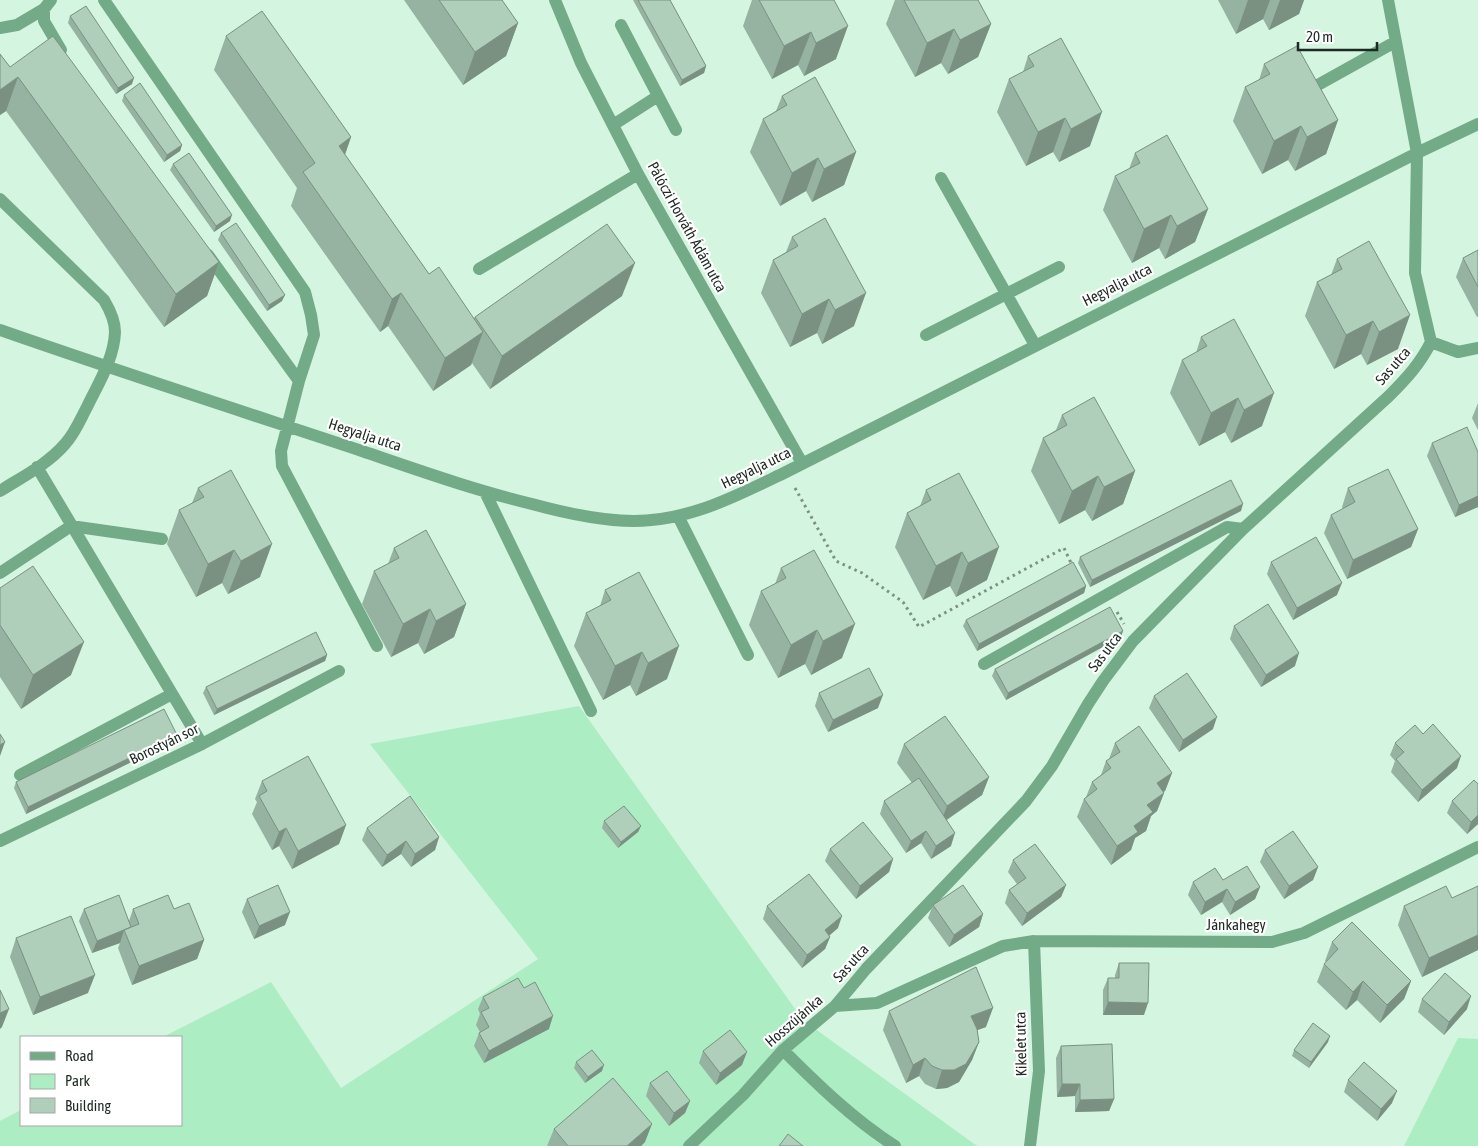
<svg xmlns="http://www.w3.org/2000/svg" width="1478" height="1146" font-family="'Asap Condensed',sans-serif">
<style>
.green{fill:#acedc4}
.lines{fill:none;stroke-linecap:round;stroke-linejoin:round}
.path{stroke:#7b9182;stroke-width:3;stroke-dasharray:2.5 4;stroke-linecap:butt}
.minor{stroke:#73aa88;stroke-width:12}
.wall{fill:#96b2a0}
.shaded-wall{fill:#7a9182}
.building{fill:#afcfba;stroke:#7a9182}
.labels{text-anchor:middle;stroke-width:4.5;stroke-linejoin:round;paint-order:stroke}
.street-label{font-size:15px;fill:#1d2921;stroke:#fff}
</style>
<rect width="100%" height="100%" fill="#d4f5df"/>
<path class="green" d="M579 706 803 1020 977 1146H0V1121L21 1110V1125H181V1037H163L271 982 341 1088 538 959 370 744Z
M1458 1038 1478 1039V1146H1404Z"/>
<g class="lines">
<path class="path" d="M795 488 836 561 862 573 903 602 919 627 1064 548 1072 565
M1117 612 1124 624"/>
<path class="minor" d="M51 0 44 9V21L61 50
M104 0 305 292 311 315 314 335 299 381 281 451 282 466 377 646
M555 0 581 63 638 174 802 463
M621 25 676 130
M0 28 17 25 44 9
M1307 91 1395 42
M613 125 658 96
M941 178 1035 345
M0 199 104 300C110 310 115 320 115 332 114 359 98 384 87 407 80 420 75 433 65 444 48 464 22 477 0 491
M208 255 299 381
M479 269 638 174
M0 330C120 372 241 411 362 451 418 470 474 490 532 504 565 513 600 521 634 521 690 521 738 495 786 472L1417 153 1478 124
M926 335 1059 267
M1431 342 1458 352 1478 348
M37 467 202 744
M485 492 591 711
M678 516 748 655
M0 573 71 526 162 539
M984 664 1227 527 1243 529
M20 775 172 694
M0 841 202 744 339 671
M835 1006 877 1003 1003 946 1034 941 1272 942 1304 933 1478 847
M783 1050C817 1084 854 1120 895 1146
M689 1146 743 1095 783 1050 835 1006 866 969 1026 801 1052 766 1088 704 1103 681 1133 641 1243 529 1389 396C1406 379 1420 364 1431 342L1415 273 1417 153 1388 0
M1030 1146 1039 1071 1034 941"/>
</g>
<path class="wall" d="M404 0H502L518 23 506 56 463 85Z
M633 0H670L706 66 704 73 680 86Z
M752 0H834L836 59 804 76 798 65 772 79 743 26Z
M895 0H978L991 24 978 57 948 74 941 63 915 77 886 24Z
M1218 0H1304L1299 14 1269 30 1263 19 1236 34Z
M70 16 132 84 116 94 68 23Z
M226 36 351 137 345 155 429 274 474 318 475 317 622 296 490 389 472 363 471 365 433 391 388 326 380 332 291 206 297 188 214 70Z
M0 54 10 67 219 262 207 296 164 327 6 111 0 115Z
M1028 56 1090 146 1059 162 1053 152 1026 166 997 112 1009 79 1023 72Z
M1264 64 1338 120 1326 154 1295 171 1288 160 1262 174 1233 121 1245 87 1259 80Z
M124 95 182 145 180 151 164 162 122 101Z
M782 96 856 152 844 185 812 202 806 191 780 206 750 152 763 119 776 111Z
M1135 153 1208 209 1195 242 1165 259 1159 248 1132 263 1103 210 1115 176 1129 169Z
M173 164 230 221 214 232 170 170Z
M221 233 282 301 267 311 218 240Z
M792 237 854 326 822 344 817 333 790 347 761 293 773 260 786 252Z
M1478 250V317H1477L1456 277 1463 258Z
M1337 259 1398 349 1367 365 1361 354 1334 369 1305 316 1317 282 1331 275Z
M1201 337 1262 426 1231 443 1225 432 1199 446 1170 393 1182 360 1196 353Z
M1478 403V430L1472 418Z
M1062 415 1135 471 1123 504 1092 521 1085 510 1059 524 1031 471 1043 438 1056 430Z
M1432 443 1478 452V507L1455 517 1427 456Z
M198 488 260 577 228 594 222 583 196 597 167 544 179 510 192 503Z
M1348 488 1418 529 1411 547 1347 579 1324 533 1331 515 1343 509 1342 507Z
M926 490 987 580 956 597 950 586 923 600 895 547 907 513 920 506Z
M1241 511 1090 587 1078 563 1080 557Z
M394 548 466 604 454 637 424 654 418 643 391 657 362 604 374 571 388 564Z
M1271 562 1337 595 1293 620 1267 574Z
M781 568 842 658 811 675 805 664 778 678 749 625 761 591 775 584Z
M1086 586 1084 593 977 651 963 626 966 620Z
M0 588 71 675 21 709 0 677Z
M605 590 667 679 636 696 630 685 603 700 574 646 586 613 600 606Z
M1234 626 1295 666 1261 687 1230 639Z
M1121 637 1006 700 992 676 995 669Z
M327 655 325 661 214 715 203 693 206 687Z
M819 693 878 708 828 732 815 706Z
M1154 696 1213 729 1179 752 1149 708Z
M1423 734 1457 768 1418 802 1391 772 1395 761 1390 755 1395 743Z
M177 735 174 741 26 814 14 788 16 782Z
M1115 743 1172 773 1165 791 1163 792 1164 793 1157 811 1151 816 1146 831 1135 838 1131 850 1111 865 1077 817 1084 799 1086 797 1092 782 1101 775 1106 761 1109 759Z
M904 744 989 777 982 795 947 820 951 846 931 859 921 843 906 853 880 814 884 801 912 783 897 763Z
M262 781 346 825 339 844 292 869 279 846 272 850 252 814 257 802 255 799Z
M1452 801 1478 824 1467 834 1447 813Z
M604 821 641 826 638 832 618 848 602 828Z
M367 828 439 837 435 850 411 867 401 854 382 867 362 840Z
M830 849 893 859 889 872 856 899 825 861Z
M1265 850 1318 867 1313 880 1284 899 1260 862Z
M1013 860 1066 885 1061 897 1022 926 1005 903 1009 890 1017 884 1008 872Z
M1223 880 1260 887 1255 899 1230 915 1222 902 1201 915 1188 895 1193 882Z
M1478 886V950L1422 977 1398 925 1404 906 1452 898Z
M247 899 285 925 254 939 242 912Z
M933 905 983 914 979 927 949 947 928 918Z
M767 906 838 928 829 936 830 937 825 949 802 968 763 919Z
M84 909 129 921 133 909H174L204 940 197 959 132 985 118 948 120 943 92 953 79 921Z
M16 938 88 993 33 1015 10 957Z
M1332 942 1411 981 1404 999 1380 1023 1357 1000 1346 1010 1317 982 1324 964 1326 962 1325 961Z
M1119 963 1144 1015H1103V990L1108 978H1115V975Z
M483 997 549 1029 484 1063 474 1046 479 1033 480 1032 476 1025 480 1014 478 1009Z
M1422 999 1467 1009 1444 1035 1418 1012Z
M889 1011 986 1027 977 1030 979 1042 972 1060 959 1082 947 1088 936 1089 925 1084 919 1076 906 1083 883 1030Z
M1328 1042 1309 1068 1292 1056 1294 1050Z
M1061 1046 1114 1099 1109 1111 1075 1112V1096L1057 1097 1056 1058Z
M703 1051 742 1065 716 1085 699 1063Z
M576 1062 602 1071 585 1083 574 1068Z
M1348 1080 1392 1103 1377 1121 1344 1092Z
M650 1083 690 1101 685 1113 669 1126 646 1096Z
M554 1129 645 1142 641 1146H547Z"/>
<path class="shaded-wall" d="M1248 0H1270L1263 19 1236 34Z
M1280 0H1304L1299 14 1269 30Z
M518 23 506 56 463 85 475 52Z
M991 24 978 57 948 74 960 40Z
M848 26 836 59 804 76 816 43Z
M954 29 941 63 915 77 927 43Z
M811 32 798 65 772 79 784 46Z
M706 66 704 73 680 86 682 80Z
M18 77 6 111 0 115V90Z
M134 78 132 84 116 94 118 88Z
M1102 112 1090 146 1059 162 1071 129Z
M1065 118 1053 152 1026 166 1038 132Z
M1338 120 1326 154 1295 171 1307 137Z
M1301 126 1288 160 1262 174 1274 141Z
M351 137 339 171V146Z
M182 145 180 151 164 162 167 155Z
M856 152 844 185 812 202 824 169Z
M818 158 806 191 780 206 792 173Z
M1208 209 1195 242 1165 259 1177 226Z
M232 215 230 221 214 232 216 226Z
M1171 215 1159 248 1132 263 1144 229Z
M219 262 207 296 164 327 176 294Z
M635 263 622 296 490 389 502 356Z
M401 293 388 326 380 332 392 299Z
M866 293 854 326 822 344 835 310Z
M285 295 282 301 267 311 269 305Z
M829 299 817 333 790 347 802 314Z
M1410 315 1398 349 1367 365 1379 332Z
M1373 321 1361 354 1334 369 1346 335Z
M483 332 471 365 433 391 445 358Z
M1274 393 1262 426 1231 443 1244 410Z
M1238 398 1225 432 1199 446 1211 413Z
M1135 471 1123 504 1092 521 1104 487Z
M1098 476 1085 510 1059 524 1072 491Z
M1478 496V507L1455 517 1459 505Z
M1243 504 1241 511 1090 587 1092 580Z
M1418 529 1411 547 1347 579 1353 560Z
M272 544 260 577 228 594 241 561Z
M999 547 987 580 956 597 968 563Z
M234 550 222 583 196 597 208 564Z
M962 552 950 586 923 600 936 566Z
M1342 583 1337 595 1293 620 1297 608Z
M1086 586 1084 593 977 651 979 644Z
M466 604 454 637 424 654 436 621Z
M430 609 418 643 391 657 403 624Z
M855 624 842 658 811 675 823 641Z
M817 630 805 664 778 678 791 645Z
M1123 631 1121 637 1006 700 1008 693Z
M84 642 71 675 21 709 33 675Z
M679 646 667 679 636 696 648 663Z
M642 652 630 685 603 700 615 666Z
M1299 653 1295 666 1261 687 1266 675Z
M327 655 325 661 214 715 217 709Z
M883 695 878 708 828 732 833 720Z
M1217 717 1213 729 1179 752 1183 740Z
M177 735 174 741 26 814 28 807Z
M5 742 0 756V745Z
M1461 756 1457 768 1418 802 1422 790Z
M1172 773 1165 791 1150 801 1157 783Z
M989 777 982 795 940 824 947 806Z
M1164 793 1157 811 1151 816 1146 831 1135 838 1131 850 1111 865 1117 846 1134 826 1147 805Z
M1478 815V824L1467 834 1471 822Z
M346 825 339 844 292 869 298 851Z
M641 826 638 832 618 848 621 842Z
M286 828 279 846 272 850 279 832Z
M926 831 921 843 906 853 911 841Z
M955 833 951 846 931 859 936 846Z
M439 837 435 850 411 867 415 854Z
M406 841 401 854 382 867 387 855Z
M893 859 889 872 856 899 860 886Z
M1318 867 1313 880 1284 899 1289 886Z
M1066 885 1061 897 1022 926 1027 913Z
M1260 887 1255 899 1230 915 1235 902Z
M1227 889 1222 902 1201 915 1205 902Z
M290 912 285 925 254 939 259 926Z
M983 914 979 927 949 947 954 935Z
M842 916 838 928 820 943 825 930Z
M124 930 120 943 92 953 97 941Z
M1478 933V950L1422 977 1429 958Z
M830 937 825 949 802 968 807 955Z
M204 940 197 959 132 985 139 966Z
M95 975 88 993 33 1015 40 997Z
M1363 981 1357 1000 1346 1010 1353 992Z
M1411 981 1404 999 1380 1023 1387 1005Z
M1471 996 1467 1009 1444 1035 1449 1022Z
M1108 1002 1148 1003 1144 1015H1103Z
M993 1008 986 1027 964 1035 971 1016Z
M9 1009 2 1027 0 1029V1013Z
M553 1016 549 1029 484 1063 489 1051Z
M1330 1036 1328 1042 1309 1068 1311 1062Z
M979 1042 972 1060 959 1082 947 1088 936 1089 942 1070Z
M747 1052 742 1065 716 1085 720 1073Z
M925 1058 919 1076 906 1083 913 1065Z
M604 1065 602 1071 585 1083 588 1077Z
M1062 1084H1080L1075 1096 1057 1097Z
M1397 1091 1392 1103 1377 1121 1381 1109Z
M1114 1099 1109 1111 1075 1112 1080 1100Z
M690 1101 685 1113 669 1126 674 1113Z
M652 1124 645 1142 641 1146H627Z"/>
<path class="building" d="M439 0H502L518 23 475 52Z
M638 0H670L706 66 682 80Z
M759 0H834L848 26 816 43 811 32 784 46Z
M904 0H978L991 24 960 40 954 29 927 43Z
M86 6 134 78 118 88 70 16Z
M262 11 351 137 339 146 429 274 439 267 483 332 445 358 401 293 392 299 303 172 315 163 226 36Z
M53 36 219 262 176 294 18 77 0 90V54L10 67Z
M1061 38 1102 112 1071 129 1065 118 1038 132 1009 79 1034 66 1028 56Z
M1297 46 1338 120 1307 137 1301 126 1274 141 1245 87 1270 74 1264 64Z
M815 77 856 152 824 169 818 158 792 173 763 119 787 105 782 96Z
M140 83 182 145 167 155 124 95Z
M1167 135 1208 209 1177 226 1171 215 1144 229 1115 176 1140 163 1135 153Z
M189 153 232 215 216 226 173 164Z
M825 218 866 293 835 310 829 299 802 314 773 260 798 246 792 237Z
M236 223 285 295 269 305 221 233Z
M607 224 635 263 502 356 475 317Z
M1369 241 1410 315 1379 332 1373 321 1346 335 1317 282 1342 269 1337 259Z
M1478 250V287L1463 258Z
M1234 319 1274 393 1244 410 1238 398 1211 413 1182 360 1207 346 1201 337Z
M1094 397 1135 471 1104 487 1098 476 1072 491 1043 438 1067 425 1062 415Z
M1467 427 1478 452V496L1459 505 1432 443Z
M1388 469 1418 529 1353 560 1331 515 1355 502 1348 488Z
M231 470 272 544 241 561 234 550 208 564 179 510 204 497 198 488Z
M959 473 999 547 968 563 962 552 936 566 907 513 931 500 926 490Z
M1231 480 1243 504 1092 580 1080 557Z
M426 530 466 604 436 621 430 609 403 624 374 571 399 558 394 548Z
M1316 537 1342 583 1297 608 1271 562Z
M814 550 855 624 823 641 817 630 791 645 761 591 786 578 781 568Z
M1073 562 1086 586 979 644 966 620Z
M33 566 84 642 33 675 0 625V588Z
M639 572 679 646 648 663 642 652 615 666 586 613 611 600 605 590Z
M1268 604 1299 653 1266 675 1234 626Z
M1110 607 1123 631 1008 693 995 669Z
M316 632 327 655 217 709 206 687Z
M869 668 883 695 833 720 819 693Z
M1187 673 1217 717 1183 740 1154 696Z
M164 709 177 735 28 807 16 782Z
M945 716 989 777 947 806 904 744Z
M1433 724 1461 756 1422 790 1396 759 1404 752 1395 743 1415 725 1423 734Z
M1139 726 1172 773 1157 783 1164 793 1147 805 1153 812 1134 826 1138 832 1117 846 1084 799 1097 789 1092 782 1111 768 1106 761 1120 752 1115 743Z
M0 734 5 742 0 745Z
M308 756 346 825 298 851 286 828 279 832 259 796 267 791 262 781Z
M919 778 955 833 936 846 926 831 911 841 884 801Z
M1474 780 1478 784V815L1471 822 1452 801Z
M410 796 439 837 415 854 406 841 387 855 367 828Z
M624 806 641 826 621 842 604 821Z
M863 822 893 859 860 886 830 849Z
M1293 831 1318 867 1289 886 1265 850Z
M1035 844 1066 885 1027 913 1009 890 1026 878 1013 860Z
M1247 866 1260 887 1235 902 1227 889 1205 902 1193 882 1215 868 1223 880Z
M809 874 842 916 825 930 830 937 807 955 767 906Z
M278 885 290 912 259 926 247 899Z
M963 885 983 914 954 935 933 905Z
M1446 886 1452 898 1478 886V935L1429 958 1404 906Z
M119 895 131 927 97 941 84 909Z
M168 895 174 909 189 903 204 940 139 966 124 930 139 924 133 909Z
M71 916 95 975 40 997 16 938Z
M1352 922 1411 981 1387 1005 1363 981 1353 992 1324 964 1338 949 1332 942Z
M1119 963H1149L1148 1003 1108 1002V978H1119Z
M976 967 993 1008 971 1016 977 1029 979 1042 966 1064 954 1070H942L932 1066 925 1058 913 1065 889 1011Z
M1445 973 1471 996 1449 1022 1422 999Z
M518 978 524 988 535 982 553 1016 489 1051 479 1033 489 1027 481 1012 489 1008 483 997Z
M0 990 9 1009 0 1013Z
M1313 1023 1330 1036 1311 1062 1294 1050Z
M730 1030 747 1052 720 1073 703 1051Z
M1112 1044 1114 1099 1080 1100V1084H1062L1061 1046Z
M592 1050 604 1065 588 1077 576 1062Z
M1364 1062 1397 1091 1381 1109 1348 1080Z
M667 1071 690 1101 674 1113 650 1083Z
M613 1078 652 1124 627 1146H568L554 1129Z
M788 1134 803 1146H779Z"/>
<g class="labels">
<g class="street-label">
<text transform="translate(687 227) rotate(61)" y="5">Pálóczi Horváth Ádám utca</text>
<text transform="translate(1117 285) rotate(-27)" y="5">Hegyalja utca</text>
<text transform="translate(1393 366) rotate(-49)" y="5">Sas utca</text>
<text transform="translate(365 435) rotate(18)" y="5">Hegyalja utca</text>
<text transform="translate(756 468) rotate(-26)" y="5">Hegyalja utca</text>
<text transform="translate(1105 652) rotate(-53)" y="5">Sas utca</text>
<text transform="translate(164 744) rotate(-26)" y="5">Borostyán sor</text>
<text x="1236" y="930">Jánkahegy</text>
<text transform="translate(851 963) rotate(-48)" y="5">Sas utca</text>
<text transform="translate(794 1021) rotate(-41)" y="5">Hosszújánka</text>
<text transform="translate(1021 1044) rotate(-91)" y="5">Kikelet utca</text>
</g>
</g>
<rect x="20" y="1036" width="162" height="90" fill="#ffffff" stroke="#a5a9a6"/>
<rect x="30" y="1052" width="25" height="8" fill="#73aa88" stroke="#a5a9a6"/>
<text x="65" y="1061" font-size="15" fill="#1d2921">Road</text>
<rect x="30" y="1074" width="25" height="15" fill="#acedc4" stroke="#a5a9a6"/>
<text x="65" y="1086" font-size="15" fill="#1d2921">Park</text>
<rect x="30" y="1098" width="25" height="15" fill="#afcfba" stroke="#a5a9a6"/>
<text x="65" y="1111" font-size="15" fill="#1d2921">Building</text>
<path d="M1298 42v8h79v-8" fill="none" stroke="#1d2921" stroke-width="2.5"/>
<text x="1306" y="42" font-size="15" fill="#1d2921" stroke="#ffffff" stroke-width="4" paint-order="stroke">20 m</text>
</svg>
